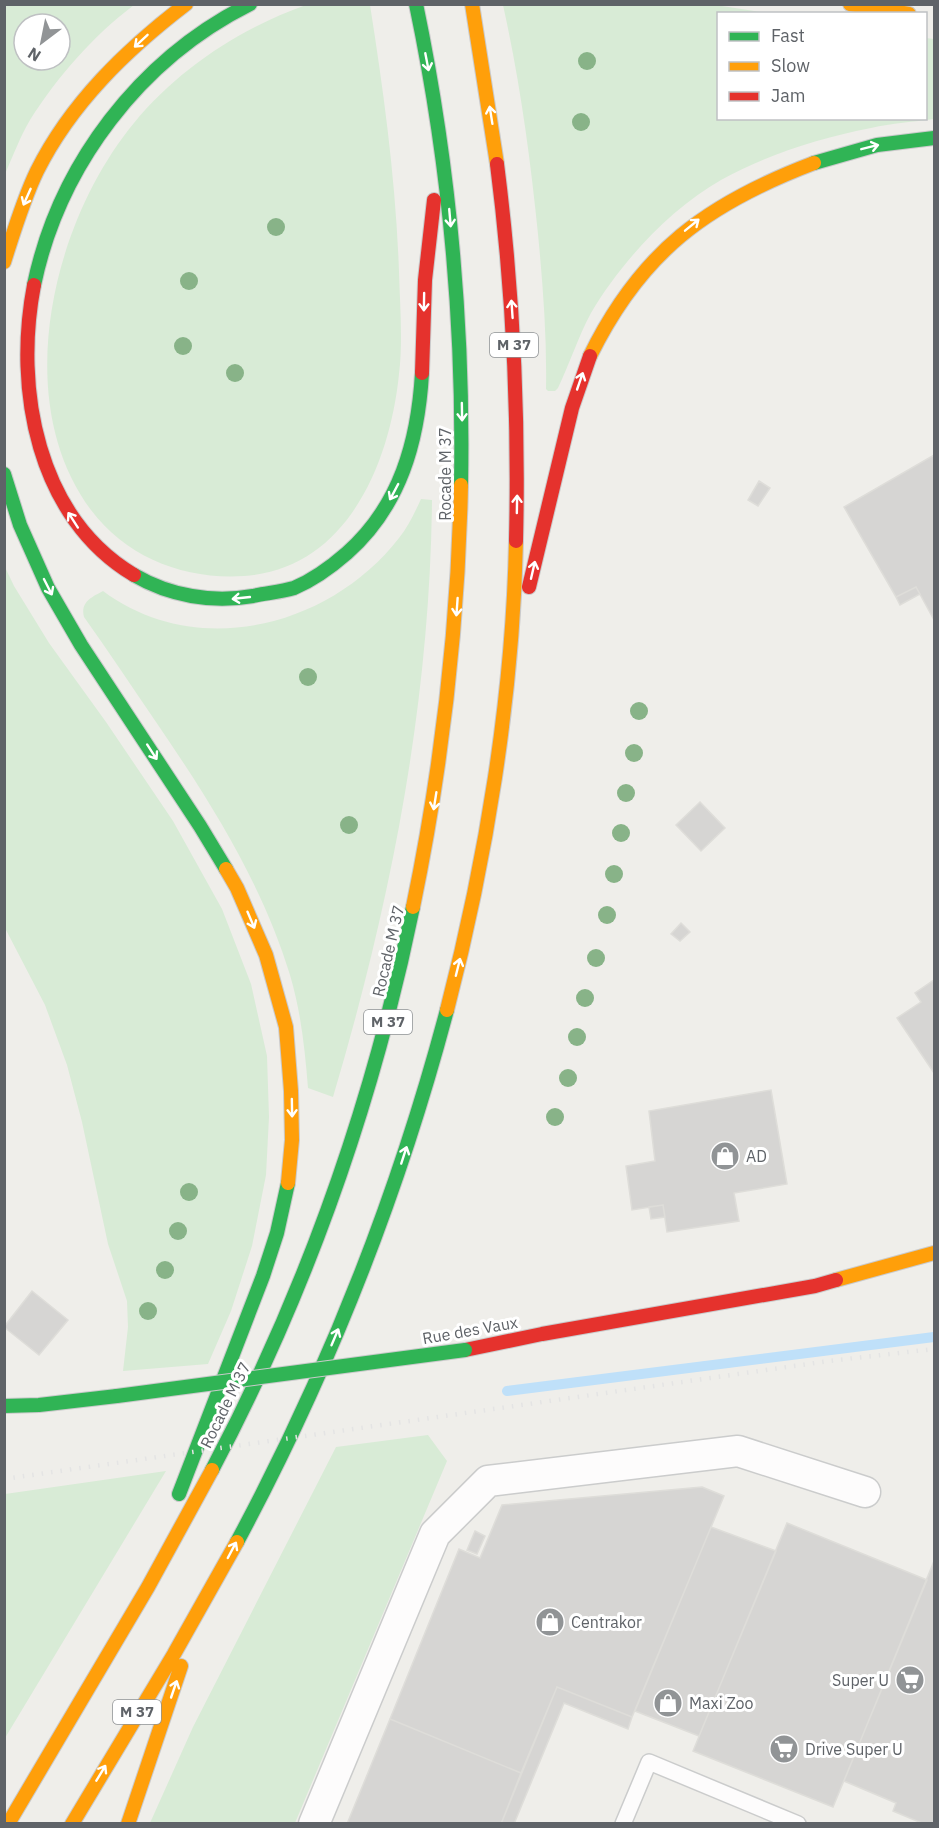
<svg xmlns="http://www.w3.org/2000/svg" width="939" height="1828" font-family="'IBM Plex Sans',sans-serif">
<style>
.green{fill:#d8ebd6;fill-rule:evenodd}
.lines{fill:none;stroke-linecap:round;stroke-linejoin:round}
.stream{stroke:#bfe0f9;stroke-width:10}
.building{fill:#d6d5d3;stroke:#deddd9;stroke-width:1.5}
.lane-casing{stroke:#cbcccc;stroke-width:18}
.street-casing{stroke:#cbcccc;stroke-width:33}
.fast-casing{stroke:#cacacb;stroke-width:16}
.slow-casing{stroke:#cacacb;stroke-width:16}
.jam-casing{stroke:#cacacb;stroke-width:16}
.lane{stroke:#fdfcfc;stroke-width:15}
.street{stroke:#fdfcfc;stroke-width:30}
.fast{stroke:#30b455;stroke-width:14}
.slow{stroke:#ff9f0a;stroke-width:14}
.jam{stroke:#e5322d;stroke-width:14}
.rail{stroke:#e4e4e4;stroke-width:4.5;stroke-dasharray:1.5 8;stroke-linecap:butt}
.fast-bridge-casing{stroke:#cacacb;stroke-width:16;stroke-linecap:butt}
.fast-bridge{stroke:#30b455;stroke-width:14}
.tree{fill:#88b388}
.oneway{stroke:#fff}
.labels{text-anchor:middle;stroke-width:6;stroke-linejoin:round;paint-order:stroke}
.shield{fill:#fff;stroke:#8f9295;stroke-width:1.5}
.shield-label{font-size:15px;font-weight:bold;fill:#5f6368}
.street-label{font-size:16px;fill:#5f6368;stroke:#fff}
.poi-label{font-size:16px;fill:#5f6368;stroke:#fff;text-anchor:start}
</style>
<rect width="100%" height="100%" fill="#efeeea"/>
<path class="green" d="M5 4 134 5C93 36 58 76 30 120 20 137 13 156 5 174ZM24 24H60V60H24Z
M709 4 767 13 718 14V118H926V38L934 39V119C914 122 892 123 871 128 820 138 766 155 721 180 670 209 621 262 591 313 578 337 570 363 558 388L555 391H548L546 389C547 338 543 286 538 234 530 155 520 82 503 5Z
M306 5H370C384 94 396 182 399 272 400 306 403 341 399 374 390 463 347 569 244 576 185 580 127 558 91 510 9 400 53 221 134 123 178 69 241 28 306 5Z
M421 499 432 500C430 703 391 902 333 1097L308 1088C305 1050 301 1012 290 975 262 883 210 801 156 722 132 687 109 652 84 617 80 602 92 597 103 591 197 661 330 627 399 538 408 527 415 512 421 499Z
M4 565 14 586 49 643 106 722 173 821 222 909 251 984 267 1056 269 1117 266 1175 252 1246 231 1311 208 1364 123 1371 128 1327 127 1301 108 1244 82 1122 67 1065 45 1005 5 928Z
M428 1435 447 1461 295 1823H150L193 1727 336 1447Z
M166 1471 5 1738V1494Z"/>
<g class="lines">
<path class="stream" d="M507 1391 934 1337"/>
</g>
<path class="building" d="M934 455V620L916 587 896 597 844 507Z
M759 481 770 488 758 506 748 500Z
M916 587 920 594 900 605 896 597Z
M700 802 725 828 701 851 676 825Z
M681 923 690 932 680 941 671 934Z
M934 980V1073L897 1018 921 1002 915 993Z
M771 1090 787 1184 734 1193 739 1221 667 1232 663 1205 632 1210 626 1166 655 1161 649 1111Z
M663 1205 665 1217 651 1219 649 1207Z
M32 1291 68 1320 39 1355 4 1327Z
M702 1487 724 1496 632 1717 557 1687 521 1773 390 1719 459 1549 480 1558 502 1505Z
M787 1523 927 1580 833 1807 693 1751Z
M711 1527 776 1551 699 1736 635 1711Z
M475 1531 485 1536 477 1554 467 1550Z
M934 1561V1824H924L893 1811 896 1803 844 1781Z
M557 1687 632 1717 628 1729 564 1703 514 1824H501Z
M390 1719 521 1773 501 1824H347Z"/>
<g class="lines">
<g class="lane-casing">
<path id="lane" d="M623 1824 649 1762 798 1824"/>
</g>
<g class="street-casing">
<path id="street" d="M314 1824 435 1534 488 1481 738 1451 865 1492"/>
</g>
<g class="fast-casing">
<path id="fast" d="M416 4C449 162 464 324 461 485
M814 163 877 145 934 138
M34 285C59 165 140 59 250 4
M4 474 20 525 48 588 81 645 200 826 226 869
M134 575C170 596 212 603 253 596 266 593 281 592 294 588 313 580 331 567 347 553 400 506 418 442 422 373
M4 1406 39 1405 117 1396
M212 1470C305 1294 373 1102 413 907
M179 1494 263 1276 277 1233 288 1183
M237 1542C327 1374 398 1195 447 1010"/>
</g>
<g class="slow-casing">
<path id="slow" d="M472 4 497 164
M850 4 909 14
M4 262C14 231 23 200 37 171 71 103 126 50 186 4
M590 356C641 252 706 204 814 163
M226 869 237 888 266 955 286 1027 291 1091 292 1140 288 1183
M413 907C442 767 458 628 461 485
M447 1010C486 860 513 696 516 541
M836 1280 934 1253
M8 1824 148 1587 212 1470
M72 1824 174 1654 237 1542
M128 1824 181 1666"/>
</g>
<g class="jam-casing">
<path id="jam" d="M497 164C513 289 519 414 516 541
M34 285C14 389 37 517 134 575
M422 373 425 280 434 200
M529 587 572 408 590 356
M465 1350 542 1334 815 1286 836 1280"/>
</g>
<use href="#lane" class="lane"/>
<use href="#street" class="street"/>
<use href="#fast" class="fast"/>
<use href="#slow" class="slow"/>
<use href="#jam" class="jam"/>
<path class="rail" d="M4 1479 829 1361 934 1349"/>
<g class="fast-bridge-casing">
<path id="fast-bridge" d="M117 1396 465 1350"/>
</g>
<use href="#fast-bridge" class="fast-bridge"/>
</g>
<g class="tree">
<circle cx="587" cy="61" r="9"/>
<circle cx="581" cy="122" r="9"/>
<circle cx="276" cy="227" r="9"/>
<circle cx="189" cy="281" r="9"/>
<circle cx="183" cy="346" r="9"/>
<circle cx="235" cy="373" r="9"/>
<circle cx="308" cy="677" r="9"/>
<circle cx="639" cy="711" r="9"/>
<circle cx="634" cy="753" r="9"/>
<circle cx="626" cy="793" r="9"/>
<circle cx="349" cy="825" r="9"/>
<circle cx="621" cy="833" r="9"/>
<circle cx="614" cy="874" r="9"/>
<circle cx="607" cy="915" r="9"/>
<circle cx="596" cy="958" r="9"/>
<circle cx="585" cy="998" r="9"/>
<circle cx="577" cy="1037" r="9"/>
<circle cx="568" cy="1078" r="9"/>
<circle cx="555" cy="1117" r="9"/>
<circle cx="189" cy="1192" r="9"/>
<circle cx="178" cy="1231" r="9"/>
<circle cx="165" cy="1270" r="9"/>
<circle cx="148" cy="1311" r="9"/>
</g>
<defs><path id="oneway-shaft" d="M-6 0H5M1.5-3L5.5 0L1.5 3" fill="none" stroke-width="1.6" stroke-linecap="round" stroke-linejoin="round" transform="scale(1.5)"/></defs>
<g class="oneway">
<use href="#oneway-shaft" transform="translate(141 41) rotate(137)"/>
<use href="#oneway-shaft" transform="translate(427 62) rotate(79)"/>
<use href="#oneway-shaft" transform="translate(491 115) rotate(-99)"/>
<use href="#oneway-shaft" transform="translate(870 147) rotate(-14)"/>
<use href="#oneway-shaft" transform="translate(27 197) rotate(114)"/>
<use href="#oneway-shaft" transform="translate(450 218) rotate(85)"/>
<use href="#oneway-shaft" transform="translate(692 225) rotate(-39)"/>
<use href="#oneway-shaft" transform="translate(424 302) rotate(91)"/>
<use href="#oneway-shaft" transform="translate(512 309) rotate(-94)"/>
<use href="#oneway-shaft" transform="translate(580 381) rotate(-71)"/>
<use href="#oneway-shaft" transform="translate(462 412) rotate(89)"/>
<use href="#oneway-shaft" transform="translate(394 492) rotate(118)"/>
<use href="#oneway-shaft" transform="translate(517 504) rotate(-89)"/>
<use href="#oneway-shaft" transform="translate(73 520) rotate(-123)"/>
<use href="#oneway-shaft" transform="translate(533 570) rotate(-77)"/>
<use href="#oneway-shaft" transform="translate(48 587) rotate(63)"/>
<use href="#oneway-shaft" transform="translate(241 598) rotate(174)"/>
<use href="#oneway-shaft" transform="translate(457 607) rotate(94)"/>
<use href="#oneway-shaft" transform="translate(152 752) rotate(57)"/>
<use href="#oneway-shaft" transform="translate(435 801) rotate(99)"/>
<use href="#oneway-shaft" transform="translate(251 920) rotate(67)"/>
<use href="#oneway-shaft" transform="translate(458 967) rotate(-76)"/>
<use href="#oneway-shaft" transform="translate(292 1108) rotate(89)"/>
<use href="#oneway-shaft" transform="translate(404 1155) rotate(-72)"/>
<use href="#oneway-shaft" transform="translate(335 1337) rotate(-67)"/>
<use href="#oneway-shaft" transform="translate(232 1550) rotate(-62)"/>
<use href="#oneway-shaft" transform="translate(174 1689) rotate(-71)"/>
<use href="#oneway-shaft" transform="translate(101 1773) rotate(-59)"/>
</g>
<defs>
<g id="shop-disc" transform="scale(1.5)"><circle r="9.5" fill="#919496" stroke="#fff"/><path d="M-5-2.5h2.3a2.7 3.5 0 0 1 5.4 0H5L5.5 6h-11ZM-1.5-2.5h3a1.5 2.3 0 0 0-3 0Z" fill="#fff"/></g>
<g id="supermarket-disc" transform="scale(1.5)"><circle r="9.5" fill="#919496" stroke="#fff"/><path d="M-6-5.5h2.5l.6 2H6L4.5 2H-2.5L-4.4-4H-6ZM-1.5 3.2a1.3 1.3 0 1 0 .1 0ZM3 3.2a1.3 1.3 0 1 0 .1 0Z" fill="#fff"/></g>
</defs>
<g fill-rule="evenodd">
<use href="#shop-disc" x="725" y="1156"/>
<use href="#shop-disc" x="550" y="1622"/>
<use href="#supermarket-disc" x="910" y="1680"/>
<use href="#shop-disc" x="668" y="1703"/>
<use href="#supermarket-disc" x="784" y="1749"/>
</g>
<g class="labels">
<g class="shield">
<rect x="490" y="333" width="48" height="24" rx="4.5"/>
<rect x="364" y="1010" width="48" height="24" rx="4.5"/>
<rect x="113" y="1700" width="48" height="24" rx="4.5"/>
</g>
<g class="shield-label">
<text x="514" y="350">M 37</text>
<text x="388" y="1027">M 37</text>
<text x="137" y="1717">M 37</text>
</g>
<g class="street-label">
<text transform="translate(445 474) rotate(-90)" y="6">Rocade M 37</text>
<text transform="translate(388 951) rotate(-77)" y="6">Rocade M 37</text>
<text transform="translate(470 1330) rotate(-10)" y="6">Rue des Vaux</text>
<text transform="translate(225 1405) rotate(-64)" y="6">Rocade M 37</text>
</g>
<g class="poi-label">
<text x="746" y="1162">AD</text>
<text x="571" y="1628">Centrakor</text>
<text x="889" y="1686" text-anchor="end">Super U</text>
<text x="689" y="1709">Maxi Zoo</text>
<text x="805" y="1755">Drive Super U</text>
</g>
</g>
<rect width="939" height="1828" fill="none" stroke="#5f6368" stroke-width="12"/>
<rect x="717" y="12" width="210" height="108" fill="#ffffff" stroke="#bfc1c3" stroke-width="1.5"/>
<rect x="729" y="32" width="30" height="9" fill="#30b455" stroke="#bfc1c3" stroke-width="1.5"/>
<text x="771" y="42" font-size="18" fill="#5f6368">Fast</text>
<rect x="729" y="62" width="30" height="9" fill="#ff9f0a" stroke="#bfc1c3" stroke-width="1.5"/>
<text x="771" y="72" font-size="18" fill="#5f6368">Slow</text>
<rect x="729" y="92" width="30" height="9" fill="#e5322d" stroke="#bfc1c3" stroke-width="1.5"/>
<text x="771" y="102" font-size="18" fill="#5f6368">Jam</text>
<g transform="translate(42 42) rotate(212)"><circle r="28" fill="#ffffff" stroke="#bfc1c3" stroke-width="1.5"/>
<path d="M0-4.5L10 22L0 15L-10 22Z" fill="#919496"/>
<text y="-9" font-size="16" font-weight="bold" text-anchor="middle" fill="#5f6368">N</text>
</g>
</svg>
